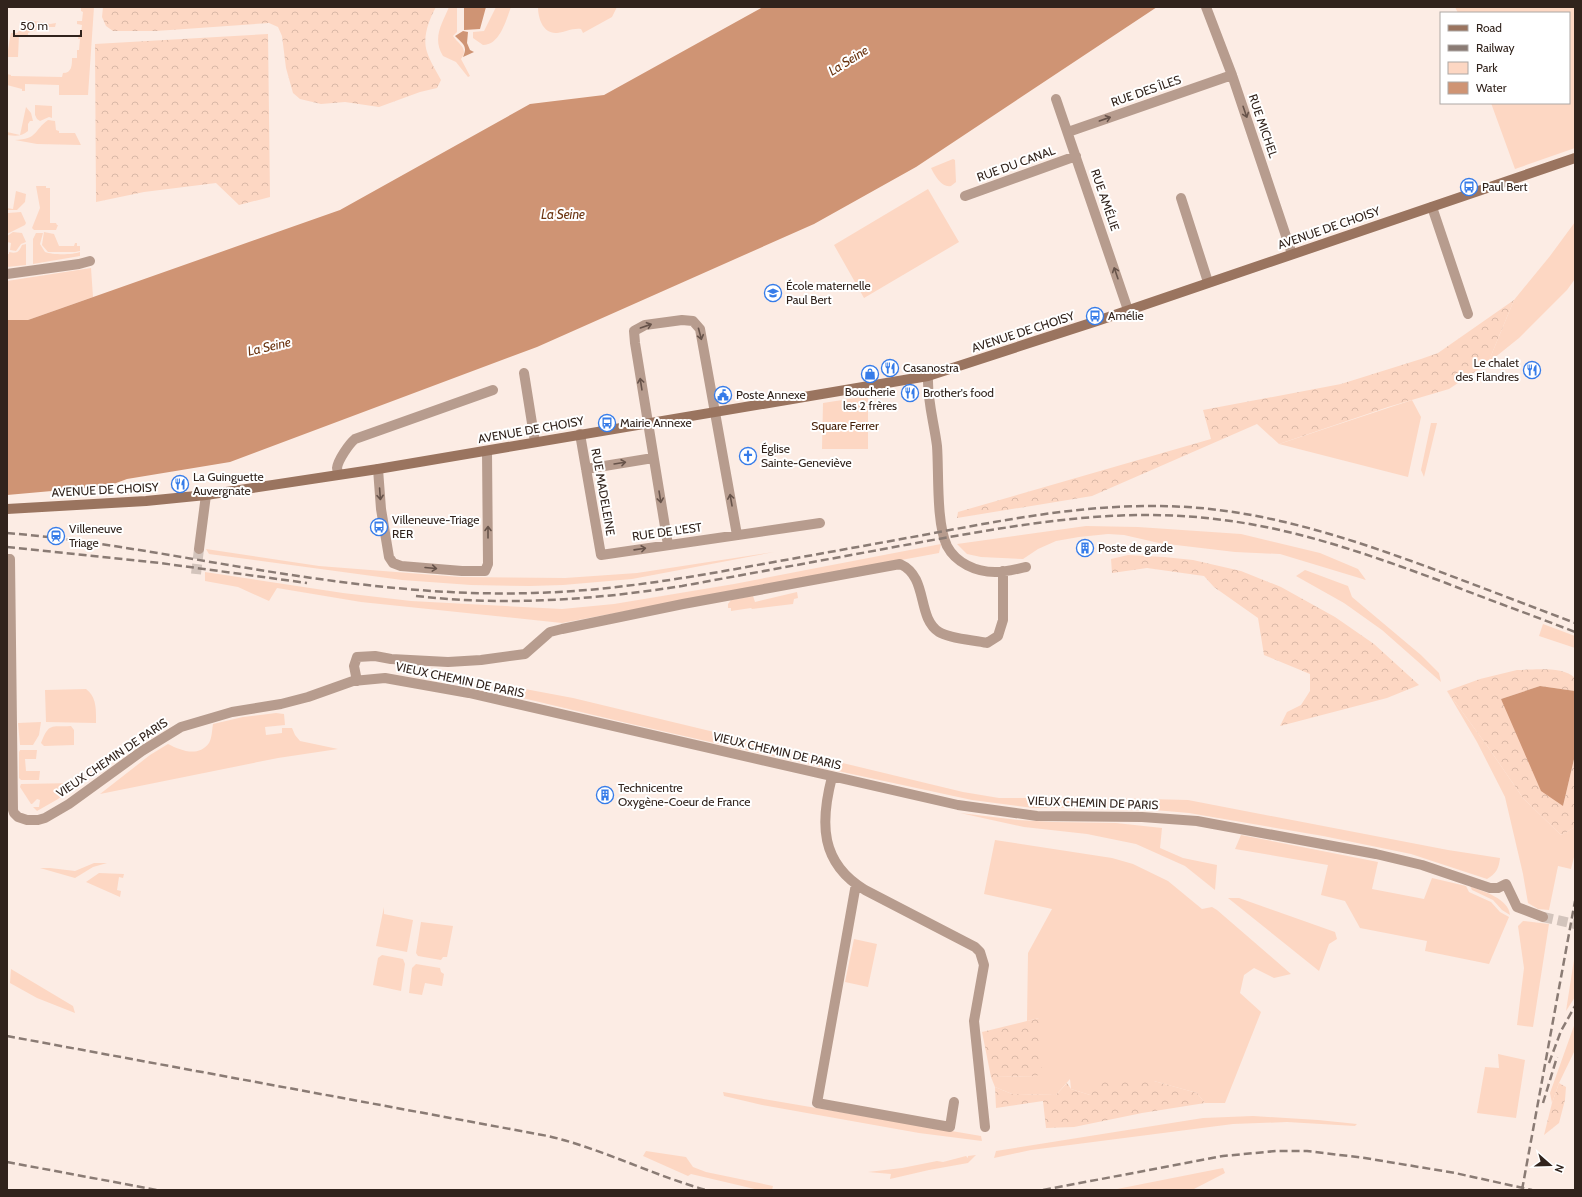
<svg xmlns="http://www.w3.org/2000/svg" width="1582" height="1197" font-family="Cabin,sans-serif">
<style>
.green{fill:#fdd7c3}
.forest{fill:url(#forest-crowns)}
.water{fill:#cf9474}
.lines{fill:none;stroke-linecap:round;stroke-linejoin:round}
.minor-tunnel{stroke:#d3c4bc;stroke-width:10;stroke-dasharray:10 5;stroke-linecap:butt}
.minor{stroke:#b79c8e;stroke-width:10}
.secondary{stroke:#9a745f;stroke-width:10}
.rail{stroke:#8a7b74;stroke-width:2.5;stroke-dasharray:8 4;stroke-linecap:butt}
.oneway{stroke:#67534a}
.labels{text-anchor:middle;stroke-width:4;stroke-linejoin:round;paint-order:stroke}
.street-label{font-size:12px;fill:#31231c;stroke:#fff}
.poi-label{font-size:12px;fill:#31231c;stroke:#fff;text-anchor:start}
.park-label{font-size:12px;fill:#441e05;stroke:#fff}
.water-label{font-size:13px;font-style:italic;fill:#6b3410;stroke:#fff}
</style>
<defs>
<pattern id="forest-crowns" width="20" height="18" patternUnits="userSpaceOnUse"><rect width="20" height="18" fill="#fdd7c3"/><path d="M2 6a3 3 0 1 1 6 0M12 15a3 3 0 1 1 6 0" fill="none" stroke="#d9b8a7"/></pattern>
</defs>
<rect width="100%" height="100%" fill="#fcece4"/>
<path class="green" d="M81 7H94L88 95H59V85L25 84V91H22V89L7 85V74L11 75V76L62 77 63 73C72 73 72 65 72 58H77V50H79L80 39H78L79 34H81L82 25 77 24V21H82L83 12 81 11Z
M449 7H457V32L453 36C459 45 469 48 461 59L470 76 468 77 456 62 443 56C432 38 442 24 449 7Z
M496 7H511C506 20 500 45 483 45L473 38V32L484 31Z
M538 7H617L612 17 583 33 581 29C572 28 566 32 557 33 543 34 538 18 538 7Z
M1455 7H1575V148L1515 169 1491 103H1569V13H1458Z
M29 20 50 24 56 23 55 27H44L28 33V35H19L18 57H7L10 37 11 33H17Z
M35 105 52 106V118L49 117 40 121 37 119 35 115Z
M26 107 31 113 33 121H30L28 124V131C21 137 15 136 7 135V132L20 135Z
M48 120 55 121 56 130 59 131V133H75L81 145 37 144 15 140C38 139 33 131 48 120Z
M953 159 955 160 956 182 951 186C942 188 935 176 931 168Z
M36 186H46V188H50V223H56L57 225H58L56 230H34L32 228 40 208Z
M928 189 959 242 864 298 834 245Z
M16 191 26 194 25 202 17 210H7V208L13 209Z
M21 212 26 223 25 225 7 234 8 213Z
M1575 222V279L1567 290 1519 338 1488 363 1514 300 1550 256Z
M13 232 22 233 26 242 21 244 16 251 10 250 11 243 7 242V236Z
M44 232 54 234 59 246H74L75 243H77V246H80V251L75 252H48L42 245Z
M36 233H43L40 244 45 252C52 255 73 255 80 252V256L33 264V239Z
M26 244V265L7 267V254H9V252C17 254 19 252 22 245Z
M91 268 93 297 28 320H7V281Z
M868 396V449H822L823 403Z
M1412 400 1421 417 1408 477 1279 444Z
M1431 423H1437L1424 477 1421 470Z
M1086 526 1138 527 1241 534 1320 553 1358 569 1366 580 1280 554 1235 552 1159 543 1124 535 1108 534 1079 537 1056 541 1038 549 1023 559 981 557 967 554 957 544Z
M941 544 939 553 562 623 361 602 277 588 269 601 238 587 205 581V572L343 593 411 601 562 609 614 604 734 584Z
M206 549 319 566 460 577 565 578 637 573 774 552 632 579 563 585 530 586 471 585 402 580 209 554Z
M1305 570 1348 586 1352 597 1421 655 1439 673 1441 682 1382 630 1344 603 1296 576Z
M797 592 798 598 794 599 793 604 752 609 751 608 731 611V608H728V604L731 600 753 596 755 602Z
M1543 624 1575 636V648L1539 636Z
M469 685 525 689 573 698 963 792 999 798H1110L1188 800 1448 850 1500 858C1499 868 1496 874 1487 879L1411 854 1323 836 1189 813 1131 808H1033L972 800 847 773 627 723Z
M86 689C97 697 96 710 96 723L46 722 45 690Z
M1447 691 1488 747 1523 798 1561 835 1575 827V853L1571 869 1558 866 1549 910 1538 909 1528 903 1523 874 1505 797 1477 742Z
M276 713 284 714 285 725 265 727 266 735 282 733V728H292L295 735 300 741 338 749 278 758 100 794 150 755 168 744C180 750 198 758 209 743 212 738 212 730 213 724L243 717Z
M41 722 39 735 33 745H20L18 723Z
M71 726 74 730V745L44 746 41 743C49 723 50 727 71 726Z
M20 750H37L36 759H25L26 771H40L39 780H21L19 778V752Z
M75 783 77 784V785L58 799 37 811 33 807H39L40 800 37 799 32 804H31L20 787 21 784Z
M960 813 1018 820 1053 822 1116 823 1162 828 1160 848 1183 858 1217 865 1215 890 1185 866 1136 844 1087 834 1024 827Z
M1241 835 1378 862 1372 889 1424 899 1432 878 1466 886 1469 892 1491 902 1500 912 1509 917 1489 964 1425 951 1427 941 1360 928 1345 901 1321 895 1328 865 1235 849Z
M995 840 1112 858 1133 864 1168 881 1202 909 1212 907 1217 910 1291 974 1274 978 1254 968 1244 975 1240 993 1261 1012 1225 1103H1205L1197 1093 1154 1081H1114L1090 1095 1071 1089 1070 1079 1056 1095 1012 1094 995 1087 991 1077 1037 1076 1039 1018 1027 1021 1028 953 1052 909 984 894Z
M94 863H107L93 867 75 878 40 868H50L75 871Z
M99 873 124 874 123 878 119 877 117 890 121 891 120 897 86 882Z
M1470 886C1484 892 1508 898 1510 915L1502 910 1493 900 1472 890Z
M1228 898H1239L1335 932 1337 939 1329 944 1319 971Z
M384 907V914L413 920 407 952 376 946Z
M1523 921 1549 924 1533 1027 1517 1025 1524 968 1518 926Z
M421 922 453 926 447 957H443L441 960 418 956 416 953Z
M854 939 877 944 868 987 845 982Z
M1575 953V997L1566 1011Z
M382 955 403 959 405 964 401 991 373 985 378 958Z
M416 964 440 968 441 972 444 974 442 986 425 983 422 995 409 993 412 968Z
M11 969 73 1006 75 1013 37 998 10 983Z
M1575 1023V1050L1559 1083 1552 1103 1550 1093Z
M1498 1054 1525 1060 1516 1118 1477 1113 1485 1067 1499 1068Z
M723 1092 981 1136 982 1141 919 1133 762 1105 724 1096Z
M1253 1116 1318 1120 1357 1124 1355 1126 1287 1122 1233 1124 1031 1150 994 1158 996 1151 1203 1118Z
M646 1151 686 1157 693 1167 706 1172 773 1186 772 1190H759L691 1174 688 1176 643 1156Z
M976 1155 968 1163 929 1170 890 1179 891 1174 868 1172 902 1168 937 1161 943 1162 966 1156 968 1158V1156Z
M1223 1168 1225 1173 1192 1190H1112Z"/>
<path class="forest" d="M103 7H436C429 20 422 37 427 52 430 61 436 71 441 80L437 88 420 92 379 107 345 102 321 104 300 99 293 93 286 68 282 36 278 27 269 23 156 31H113L106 26 102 17Z
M268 34 270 197 239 205 216 183 144 192 96 202 95 44Z
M1514 300 1488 363 1449 389 1388 407 1279 444 1257 424 1092 496 957 518 958 512 1211 439 1203 410 1341 384 1421 359 1438 353Z
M1128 555 1164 557 1193 560 1241 571 1281 587 1335 617 1374 644 1419 685 1387 698 1280 726 1287 712 1301 705 1310 691V674L1264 655 1258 618 1214 587 1204 576 1147 568 1112 573 1111 559Z
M1517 670C1533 670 1563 666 1575 678V691L1540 686 1501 699 1563 806 1575 755V827L1561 835 1523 798 1488 747 1447 691 1480 679Z
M1039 1018 1042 1069 1037 1076 991 1077 982 1032Z
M1106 1075 1114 1081H1154L1197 1093 1205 1103 1142 1113 1074 1127 1046 1128 1043 1101 996 1108 995 1087 1012 1094 1056 1095 1067 1083 1071 1089 1090 1095Z
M1559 1083 1566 1087 1565 1100 1559 1123 1544 1135 1552 1103Z"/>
<path class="water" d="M464 7H486L480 29 464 30Z
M763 7H1157L916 167 814 224 537 347 230 462 127 479 108 486 7 495V320H28L340 210 530 104 604 95Z
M463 31 468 32 467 43 470 50 474 52 463 57C468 46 463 44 455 36Z
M1540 686 1575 691V755L1563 806 1541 791 1501 699Z"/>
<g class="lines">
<path class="minor-tunnel" d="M196 574 199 549
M1543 917 1575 924"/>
<path class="minor" d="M1206 7 1232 75 1292 254
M1056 99 1128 310
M1068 132 1232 75
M965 196 1076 156
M1181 198 1208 282
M1432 207 1468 314
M7 274 79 264 90 261
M524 373 535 442
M928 376C927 400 934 422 937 446 939 472 936 523 947 546 956 563 976 572 995 572 1006 572 1016 569 1026 567
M580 434 601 555 820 523
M378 469 381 509 389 557 393 563 401 566 462 571H485L488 564 487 451
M586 469 653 458
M339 474C338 472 337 470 337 468 338 460 349 444 355 439L493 390
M668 545 635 343 634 331 645 325 682 320 693 321 700 329 737 535
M199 549 206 495
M7 559H10L13 810 14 813 18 817 27 820H38L45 818 69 804 142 751 181 727 232 712 281 704 308 697 353 681 385 678 469 693 958 805 1037 816 1142 817 1197 821 1376 854 1422 865 1490 888H1498L1506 884 1517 907 1543 917
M357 681 354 666 357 657 375 656 391 659 448 662 481 660 525 654 550 632 562 629 683 604 900 564C929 577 916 617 939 632 950 639 974 640 987 643L998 636 1003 620V571
M832 777C820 823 820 863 865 890L975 947 980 952 984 965 974 1021 985 1127
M856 884 817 1103 950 1127 954 1102"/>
<path class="secondary" d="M7 509 146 501 206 495 378 469 928 376 1097 321 1575 158"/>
<path class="rail" d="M7 533C58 537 108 545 158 553 282 574 407 597 533 593 611 591 687 578 763 564 819 554 874 544 929 534 1019 517 1108 500 1200 508 1278 515 1351 539 1425 566 1475 585 1525 604 1575 623
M7 547 160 563 307 583
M416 596C505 606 594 600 682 586 764 571 846 556 927 541 1023 524 1118 507 1215 519 1296 528 1370 555 1446 583 1489 600 1532 615 1575 632
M7 1036 548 1136C603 1149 652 1175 706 1190
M1549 1063 1561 1031 1575 1006
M1543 1103 1557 1057
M7 1162 157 1190
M1043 1190 1223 1156 1276 1151H1307L1365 1158 1455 1173 1532 1190
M1522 1190 1575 901"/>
</g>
<defs><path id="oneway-shaft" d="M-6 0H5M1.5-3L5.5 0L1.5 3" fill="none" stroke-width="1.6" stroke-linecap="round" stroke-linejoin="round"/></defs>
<g class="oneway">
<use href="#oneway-shaft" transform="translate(1245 112) rotate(71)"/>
<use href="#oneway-shaft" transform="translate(1105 119) rotate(-19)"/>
<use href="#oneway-shaft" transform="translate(1116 273) rotate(-109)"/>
<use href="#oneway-shaft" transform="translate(646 326) rotate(-19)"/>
<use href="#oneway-shaft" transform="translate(700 334) rotate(75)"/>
<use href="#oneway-shaft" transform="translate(641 384) rotate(-99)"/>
<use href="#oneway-shaft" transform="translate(620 463) rotate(-9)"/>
<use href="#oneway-shaft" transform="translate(380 494) rotate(86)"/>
<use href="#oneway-shaft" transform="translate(660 497) rotate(81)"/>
<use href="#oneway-shaft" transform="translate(731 500) rotate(-100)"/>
<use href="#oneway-shaft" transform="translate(488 532) rotate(-90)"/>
<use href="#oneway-shaft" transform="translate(640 549) rotate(-8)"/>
<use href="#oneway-shaft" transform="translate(431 568) rotate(5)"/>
</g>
<defs>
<g id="bus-ring" transform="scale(0.9)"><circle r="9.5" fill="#fff" stroke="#367ce9" stroke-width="1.5"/><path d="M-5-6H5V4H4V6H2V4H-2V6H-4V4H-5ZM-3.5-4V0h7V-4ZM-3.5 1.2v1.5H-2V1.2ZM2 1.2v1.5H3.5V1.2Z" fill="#367ce9"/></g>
<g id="school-ring" transform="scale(0.9)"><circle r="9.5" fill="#fff" stroke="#367ce9" stroke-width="1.5"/><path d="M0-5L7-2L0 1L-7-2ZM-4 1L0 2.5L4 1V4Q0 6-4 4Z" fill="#367ce9"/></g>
<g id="restaurant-ring" transform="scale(0.9)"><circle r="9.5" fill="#fff" stroke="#367ce9" stroke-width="1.5"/><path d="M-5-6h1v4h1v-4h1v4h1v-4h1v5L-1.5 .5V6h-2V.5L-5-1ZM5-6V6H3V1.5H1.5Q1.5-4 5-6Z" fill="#367ce9"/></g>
<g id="shop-ring" transform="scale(0.9)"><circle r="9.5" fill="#fff" stroke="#367ce9" stroke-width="1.5"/><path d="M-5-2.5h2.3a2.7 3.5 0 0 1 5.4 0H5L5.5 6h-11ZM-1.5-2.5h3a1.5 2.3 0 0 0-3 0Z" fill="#367ce9"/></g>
<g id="civic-ring" transform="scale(0.9)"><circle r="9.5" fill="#fff" stroke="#367ce9" stroke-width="1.5"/><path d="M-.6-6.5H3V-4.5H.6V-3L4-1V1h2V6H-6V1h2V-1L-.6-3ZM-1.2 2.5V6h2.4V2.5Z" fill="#367ce9"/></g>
<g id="church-ring" transform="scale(0.9)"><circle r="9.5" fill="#fff" stroke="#367ce9" stroke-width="1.5"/><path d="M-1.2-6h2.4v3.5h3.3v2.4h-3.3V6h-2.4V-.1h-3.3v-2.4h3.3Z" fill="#367ce9"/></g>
<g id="station-ring" transform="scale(0.9)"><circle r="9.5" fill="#fff" stroke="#367ce9" stroke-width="1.5"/><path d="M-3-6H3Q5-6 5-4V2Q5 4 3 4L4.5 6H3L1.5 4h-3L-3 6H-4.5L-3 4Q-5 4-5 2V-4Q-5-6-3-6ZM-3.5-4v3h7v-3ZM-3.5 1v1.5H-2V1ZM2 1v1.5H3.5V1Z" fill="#367ce9"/></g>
<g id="building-ring" transform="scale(0.9)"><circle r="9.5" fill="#fff" stroke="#367ce9" stroke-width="1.5"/><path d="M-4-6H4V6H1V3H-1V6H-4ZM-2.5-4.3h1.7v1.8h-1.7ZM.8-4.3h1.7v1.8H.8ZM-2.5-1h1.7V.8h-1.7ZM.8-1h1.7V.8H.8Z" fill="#367ce9"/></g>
</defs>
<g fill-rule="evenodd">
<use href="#bus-ring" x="1469" y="187"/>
<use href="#school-ring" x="773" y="293"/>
<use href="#bus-ring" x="1095" y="316"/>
<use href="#restaurant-ring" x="890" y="368"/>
<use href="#restaurant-ring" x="1532" y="370"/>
<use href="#shop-ring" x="870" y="374"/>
<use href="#restaurant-ring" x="910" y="393"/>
<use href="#civic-ring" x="723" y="395"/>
<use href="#bus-ring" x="607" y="423"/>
<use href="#church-ring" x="748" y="456"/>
<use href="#restaurant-ring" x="180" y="484"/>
<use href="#bus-ring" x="379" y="527"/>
<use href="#station-ring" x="56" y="536"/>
<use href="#building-ring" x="1085" y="548"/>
<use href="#building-ring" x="605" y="795"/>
</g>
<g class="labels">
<g class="street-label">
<text transform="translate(1146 91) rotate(-19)" y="4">RUE DES ÎLES</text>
<text transform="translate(1263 126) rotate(71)" y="4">RUE MICHEL</text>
<text transform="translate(1016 164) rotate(-20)" y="4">RUE DU CANAL</text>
<text transform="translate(1105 200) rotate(71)" y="4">RUE AMÉLIE</text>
<text transform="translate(1329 228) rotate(-19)" y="4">AVENUE DE CHOISY</text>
<text transform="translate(1023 332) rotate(-18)" y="4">AVENUE DE CHOISY</text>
<text transform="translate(531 430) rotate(-10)" y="4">AVENUE DE CHOISY</text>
<text transform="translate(105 490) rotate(-3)" y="4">AVENUE DE CHOISY</text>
<text transform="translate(603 492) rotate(80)" y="4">RUE MADELEINE</text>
<text transform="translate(667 532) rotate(-8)" y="4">RUE DE L'EST</text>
<text transform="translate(460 680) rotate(12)" y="4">VIEUX CHEMIN DE PARIS</text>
<text transform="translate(777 751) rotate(13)" y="4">VIEUX CHEMIN DE PARIS</text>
<text transform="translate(112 758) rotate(-34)" y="4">VIEUX CHEMIN DE PARIS</text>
<text transform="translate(1093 803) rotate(2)" y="4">VIEUX CHEMIN DE PARIS</text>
</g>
<g class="poi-label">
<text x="1482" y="191">Paul Bert</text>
<text x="786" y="290">École maternelle<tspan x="786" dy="14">Paul Bert</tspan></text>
<text x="1108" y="320">Amélie</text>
<text x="1519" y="367" text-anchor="end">Le chalet<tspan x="1519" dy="14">des Flandres</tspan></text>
<text x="903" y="372">Casanostra</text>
<text x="870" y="396" text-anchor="middle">Boucherie<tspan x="870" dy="14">les 2 frères</tspan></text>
<text x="923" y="397">Brother's food</text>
<text x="736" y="399">Poste Annexe</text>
<text x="620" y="427">Mairie Annexe</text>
<text x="761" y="453">Église<tspan x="761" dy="14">Sainte-Geneviève</tspan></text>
<text x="193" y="481">La Guinguette<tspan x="193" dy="14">Auvergnate</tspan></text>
<text x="392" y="524">Villeneuve-Triage<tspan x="392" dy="14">RER</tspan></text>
<text x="69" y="533">Villeneuve<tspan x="69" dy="14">Triage</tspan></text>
<text x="1098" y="552">Poste de garde</text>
<text x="618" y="792">Technicentre<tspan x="618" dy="14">Oxygène-Coeur de France</tspan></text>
</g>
<g class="park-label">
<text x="845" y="430">Square Ferrer</text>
</g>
<g class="water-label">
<text transform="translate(848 60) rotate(-32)" y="5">La Seine</text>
<text x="563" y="219">La Seine</text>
<text transform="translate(269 346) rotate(-13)" y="5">La Seine</text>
</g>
</g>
<rect width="1582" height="1197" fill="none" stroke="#31231c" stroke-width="16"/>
<rect x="1440" y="12" width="130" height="92" fill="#ffffff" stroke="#ada7a4"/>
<rect x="1448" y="25" width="20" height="6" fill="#9a745f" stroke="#ada7a4"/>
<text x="1476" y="32" font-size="12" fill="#31231c">Road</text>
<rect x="1448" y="45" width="20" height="6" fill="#8a7b74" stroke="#ada7a4"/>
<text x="1476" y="52" font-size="12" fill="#31231c">Railway</text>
<rect x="1448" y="62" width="20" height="12" fill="#fdd7c3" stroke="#ada7a4"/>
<text x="1476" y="72" font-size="12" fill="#31231c">Park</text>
<rect x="1448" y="82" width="20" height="12" fill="#cf9474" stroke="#ada7a4"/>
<text x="1476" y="92" font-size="12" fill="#31231c">Water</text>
<g transform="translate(1550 1165) rotate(110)" stroke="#ffffff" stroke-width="3" paint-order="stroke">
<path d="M0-3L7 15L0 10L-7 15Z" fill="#31231c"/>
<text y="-6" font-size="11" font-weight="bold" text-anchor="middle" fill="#31231c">N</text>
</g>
<path d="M14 30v6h67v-6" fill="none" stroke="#31231c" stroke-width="2"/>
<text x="20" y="30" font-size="12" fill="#31231c" stroke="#ffffff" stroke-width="3" paint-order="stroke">50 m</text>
</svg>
